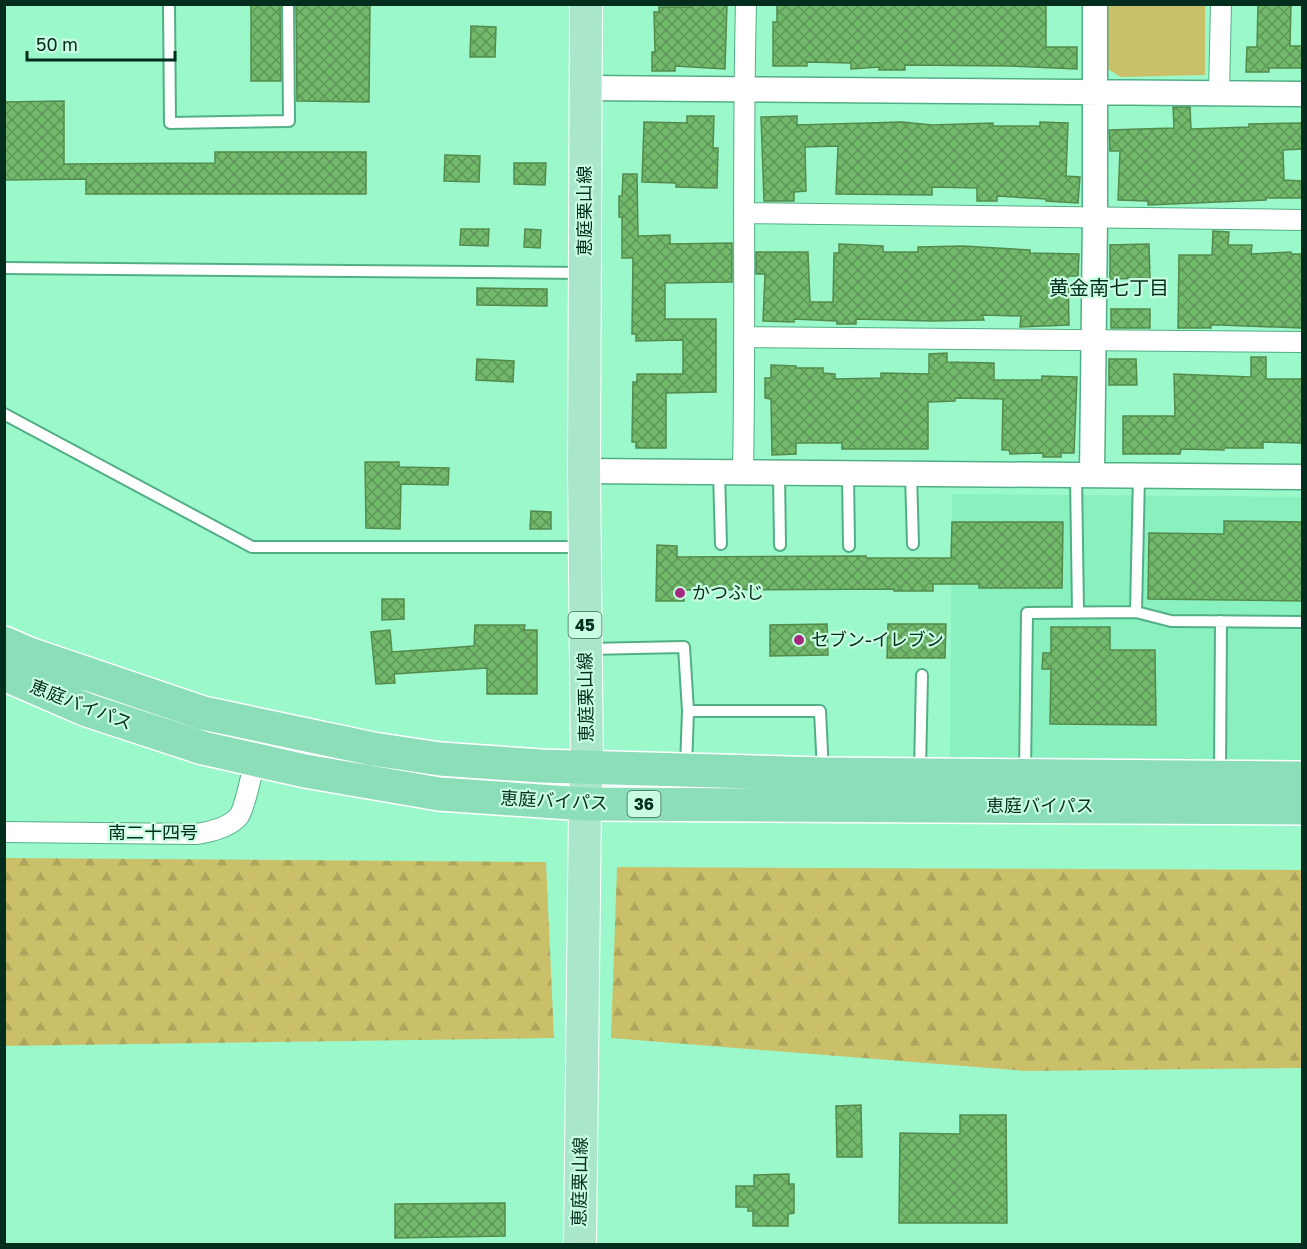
<svg xmlns="http://www.w3.org/2000/svg" width="1307" height="1249" font-family="'Golos Text','Noto Sans JP',sans-serif">
<style>
.built{fill:#89f0bf}
.green{fill:#cbc06a}
.forest{fill:url(#forest-firs)}
.building{fill:url(#building-cross-hatch);stroke:#548b4d;stroke-width:1.5}
.lines{fill:none;stroke-linecap:round;stroke-linejoin:round}
.service-casing{stroke:#52af85;stroke-width:14}
.minor-casing{stroke:#52af85;stroke-width:22}
.tertiary-casing{stroke:#52af85;stroke-width:27}
.primary-casing{stroke:#fff;stroke-width:34}
.trunk-casing{stroke:#fff;stroke-width:36}
.service{stroke:#fff;stroke-width:10}
.minor{stroke:#fff;stroke-width:20}
.tertiary{stroke:#fff;stroke-width:24}
.primary{stroke:#a9e6ca;stroke-width:32}
.trunk{stroke:#8cdeb8;stroke-width:33}
.poi-dot{fill:#a32a80;stroke:#c8fde1;stroke-width:2}
.labels{text-anchor:middle;stroke-width:4.5;stroke-linejoin:round;paint-order:stroke}
.shield{fill:#c8fde1;stroke:#3e6b57;stroke-width:1.5}
.shield-label{font-size:16px;font-weight:bold;fill:#032d1c}
.street-label{font-size:18px;fill:#032d1c;stroke:#c8fde1}
.poi-label{font-size:18px;fill:#032d1c;stroke:#c8fde1;text-anchor:start}
.neighbourhood-label{font-size:20px;fill:#032d1c;stroke:#c8fde1}
</style>
<defs>
<pattern id="forest-firs" width="22" height="20" patternUnits="userSpaceOnUse" patternTransform="scale(1.5)"><rect width="22" height="20" fill="#cbc06a"/><path d="M5 1l3.5 6h-7zM16 11l3.5 6h-7z" fill="#ada55b"/></pattern>
<pattern id="building-cross-hatch" width="8" height="8" patternUnits="userSpaceOnUse" patternTransform="scale(1.5)"><rect width="8" height="8" fill="#73b96b"/><path d="M0 0l8 8M0 8l8-8" fill="none" stroke="#5c9757"/></pattern>
</defs>
<rect width="100%" height="100%" fill="#9bf8cb"/>
<path class="built" d="M952 494 1302 497V761L950 759Z"/>
<path class="green" d="M1106 5H1205V75L1121 77 1106 68Z"/>
<path class="forest" d="M5 858 546 862 554 1038 5 1046Z
M617 867 1302 870V1068L1027 1071 611 1038Z"/>
<path class="building" d="M251 4H280L281 81H251Z
M296 4H370L369 102 297 101Z
M692 4H727L725 69 675 66V71H652V52H655L654 12H659V7H692Z
M777 4H1046V47H1077V69L1010 66 905 65V70H879V67L851 69V63L807 62V66H773V22H777Z
M1258 4H1291L1290 46H1302V68H1269V72H1246L1247 47H1257Z
M471 26 496 27 495 57H470Z
M64 101V164L215 163V152H366V194H86V179L4 180V102Z
M1173 107H1190L1191 129 1249 127V124L1302 123V149L1283 150 1284 180 1302 181V198H1266V200L1148 205V201L1118 200 1120 151H1110L1109 130 1174 128Z
M687 116H714L713 148H718L717 188 676 187V183L642 182 644 122 687 123Z
M797 116V125L902 122 932 125 993 123V126H1040V122L1068 123 1066 176 1080 177 1078 203 1046 201V199L997 196V201H977V188L932 187V195L836 194 838 146 805 147 806 191 794 192V201H764L761 117Z
M445 155 480 156 479 182 444 181Z
M514 163H546L545 185 514 184Z
M623 174H637L638 236 670 235V244L732 243V282L665 283V319H716V392L666 393V448H636V442H632L633 382H637V374H683V340L636 341V334H632L633 258H622V217H619V196H622Z
M461 229H489L488 246 460 245Z
M525 229 541 230 540 248 524 247Z
M1213 231 1229 232 1228 245H1252L1251 254 1291 252V254H1302V328L1220 325H1211V328H1178L1179 255H1212Z
M839 244 883 246V252H918V247L963 246 1030 250V253L1079 254 1078 276H1068L1069 325 1020 327 1021 316 982 315 984 320 932 321 856 319V324H837V321L794 319V322L763 321 765 274H756V252H808L810 302H833L834 253H839Z
M1149 244 1150 278 1110 279V245Z
M477 288 547 289V306L477 305Z
M1111 309H1150V328H1111Z
M947 353V362L994 363V380H1042V376L1077 377 1074 453H1061V457H1043V453L1010 454 1009 450H1002L1003 399 955 398V401L928 402V449H842V443H796V454L772 455 771 399 765 398V378H771V365L796 366V368H823V373L835 374V379L881 378V373L929 374V354Z
M1251 357H1266V379H1302V443L1263 442V448H1224V450L1181 449 1180 454H1123V416H1175L1174 374 1251 377Z
M477 359 514 361 513 382 476 380Z
M1109 359H1136L1137 385H1109Z
M365 462H399V467L449 468 448 485 401 484 400 529 366 528Z
M531 511 551 512V529H530Z
M1224 521 1302 522V601L1148 599 1149 533 1224 534Z
M952 522H1063L1062 588H979V584H933V591H894V589L684 590V601H656L657 545 677 546V557L866 556V558H951Z
M382 599H404V619L382 620Z
M827 624 828 655 770 656V625Z
M888 624H946L945 658H887Z
M475 625H525L524 630H537V694H487V668L394 674 395 683 376 684 371 632 390 630 392 652 474 646Z
M1051 627H1110V650H1155L1156 725 1050 724 1051 669H1042L1043 653H1051Z
M861 1105 862 1157H837L836 1106Z
M960 1115H1006L1007 1223H899L900 1133 960 1134Z
M789 1174V1184H794V1213L788 1214V1226H753V1211H748V1207H736V1186H754V1175Z
M505 1203V1236L395 1238V1204Z"/>
<g class="lines">
<g class="service-casing">
<path id="service" d="M169 4 170 123 289 121 288 4
M4 268 583 273
M4 414 252 547H581
M719 472 721 544
M779 473 780 545
M848 473 849 546
M911 474 913 544
M1076 475 1078 612
M1136 612 1139 476
M587 649 684 647 688 711
M686 767 688 711H820L823 771
M920 771 922 675
M1220 773 1221 621
M1025 774 1027 613 1136 612 1171 621 1302 622"/>
</g>
<g class="minor-casing">
<path id="minor" d="M1219 93 1221 4
M744 213 1302 220
M745 337 1302 342
M743 472C746 316 742 160 746 4
M4 832 196 834C210 832 229 828 239 816 245 808 252 772 255 760"/>
</g>
<g class="tertiary-casing">
<path id="tertiary" d="M586 88 1302 94
M584 471 1302 477
M1092 475 1095 218V4"/>
</g>
<g class="primary-casing">
<path id="primary" d="M580 1244 585 804 587 767 584 471 586 4"/>
</g>
<g class="trunk-casing">
<path id="trunk" d="M4 643 29 654 203 713 373 749 440 759 541 766 823 774 1302 778
M4 674 87 710 203 748 305 771 439 794 585 804 1302 808"/>
</g>
<use href="#service" class="service"/>
<use href="#minor" class="minor"/>
<use href="#tertiary" class="tertiary"/>
<use href="#primary" class="primary"/>
<use href="#trunk" class="trunk"/>
</g>
<g class="poi-dot">
<circle cx="680" cy="593" r="6"/>
<circle cx="799" cy="640" r="6"/>
</g>
<g class="labels">
<g class="shield">
<rect x="568.5" y="612" width="33" height="26" rx="4.5"/>
<rect x="627.5" y="791" width="33" height="26" rx="4.5"/>
</g>
<g class="shield-label">
<text x="585" y="631">45</text>
<text x="644" y="810">36</text>
</g>
<g class="street-label">
<text transform="translate(585 211) rotate(-90)" y="6">恵庭栗山線</text>
<text transform="translate(586 697) rotate(-91)" y="6">恵庭栗山線</text>
<text transform="translate(81 705) rotate(21)" y="6">恵庭バイパス</text>
<text transform="translate(554 801) rotate(3)" y="6">恵庭バイパス</text>
<text x="1040" y="812">恵庭バイパス</text>
<text x="153" y="839">南二十四号</text>
<text transform="translate(580 1182) rotate(-89)" y="6">恵庭栗山線</text>
</g>
<g class="poi-label">
<text x="692" y="599">かつふじ</text>
<text x="811" y="646">セブン-イレブン</text>
</g>
<g class="neighbourhood-label">
<text x="1109" y="295">黄金南七丁目</text>
</g>
</g>
<rect width="1307" height="1249" fill="none" stroke="#032d1c" stroke-width="12"/>
<path d="M27 51v9h148v-9" fill="none" stroke="#032d1c" stroke-width="3"/>
<text x="36" y="51" font-size="18" fill="#032d1c" stroke="#c8fde1" stroke-width="4.5" paint-order="stroke">50 m</text>
</svg>
